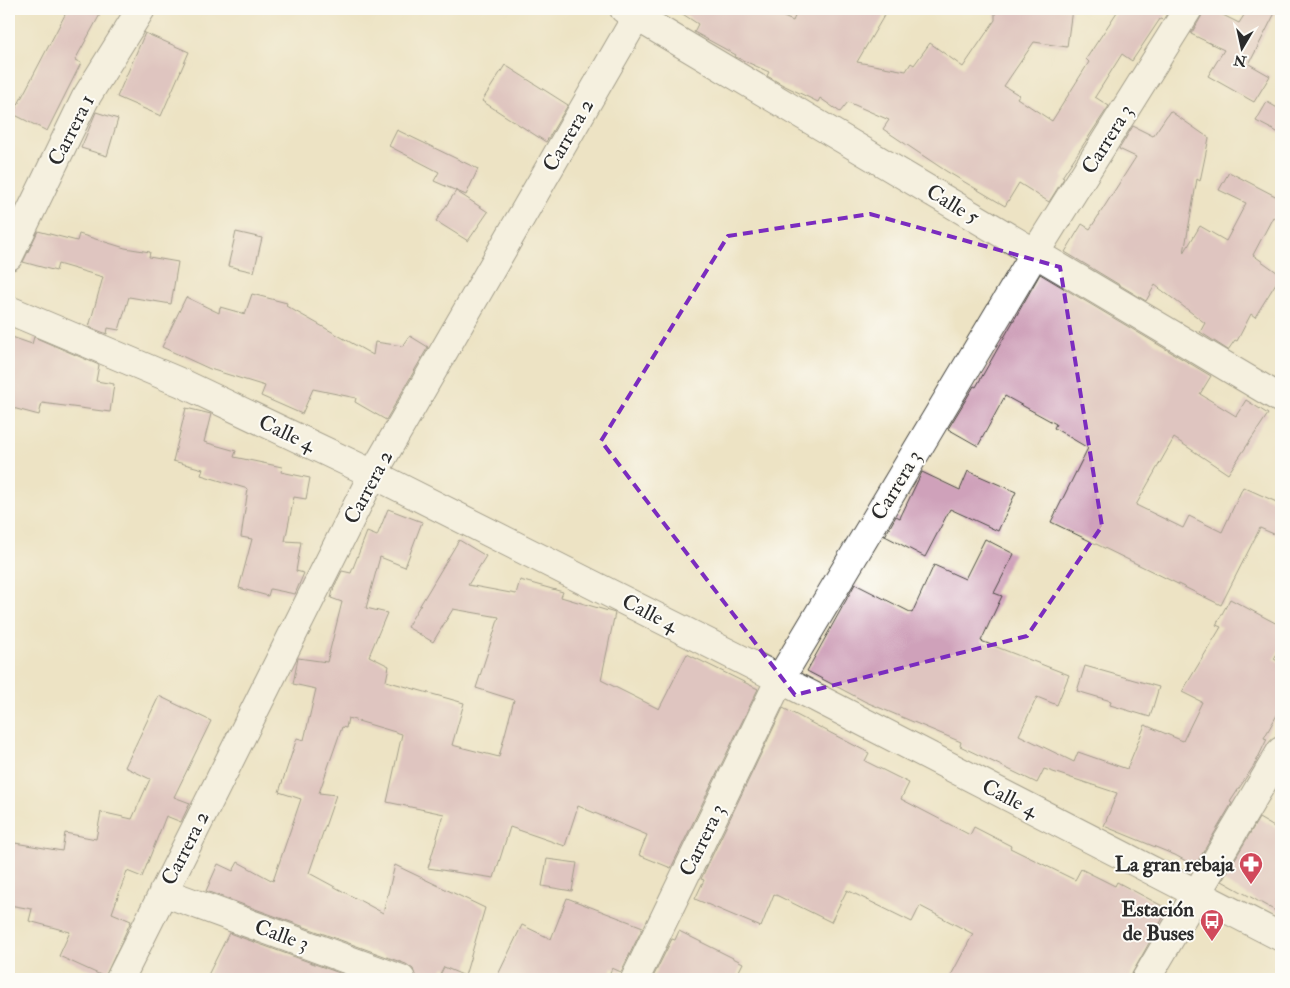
<svg xmlns="http://www.w3.org/2000/svg" width="1290" height="988" font-family="'IM FELL Double Pica',serif">
<style>
.building{fill:#cfa1ba}
.lines{fill:none;stroke-linecap:round;stroke-linejoin:round}
.street-casing{stroke:#484742;stroke-width:30}
.street{stroke:#fff;stroke-width:28}
.marked{fill:none;stroke:#7b2cbf;stroke-width:4;stroke-dasharray:10 6;stroke-linejoin:round}
.labels{text-anchor:middle;stroke-width:4;stroke-linejoin:round;paint-order:stroke}
.street-label{font-size:21px;fill:#2b2b2b;stroke:#fdfcf7}
.poi-label{font-size:21px;font-weight:bold;fill:#2b2b2b;stroke:#fdfcf7;text-anchor:end}
</style>
<rect width="100%" height="100%" fill="#fdfcf7"/>
<filter id="ink" filterUnits="userSpaceOnUse"><feTurbulence type="fractalNoise" baseFrequency=".02" numOctaves="2"/><feDisplacementMap in="SourceGraphic" scale="10" xChannelSelector="R" yChannelSelector="G"/><feConvolveMatrix kernelMatrix="1 2 1 2 8 2 1 2 1" color-interpolation-filters="sRGB"/></filter>
<filter id="wash" filterUnits="userSpaceOnUse"><feTurbulence type="fractalNoise" baseFrequency=".0096" numOctaves="4" result="noise"/><feDisplacementMap in="SourceGraphic" scale="20" xChannelSelector="R" yChannelSelector="G"/><feGaussianBlur stdDeviation="1.12" result="paint"/><feColorMatrix in="noise" values="0 0 0 0 0 0 0 0 0 0 0 0 0 0 0 0 0 1.4 0 .05"/><feComposite in="paint" operator="in"/></filter>
<g filter="url(#wash)">
<rect width="100%" height="100%" fill="#ede3c4"/>
<g id="blocks">
<path class="building" d="M68 9H103L75 60 81 63 47 131 13 114Z
M675 9H765L793 21 798 9H888L857 62 906 71 911 63 914 65 930 43 963 67 995 20V9H1072L1067 47 1034 42 1004 86 1019 95 1017 98 1052 121 1089 62 1086 59 1119 9H1170L1163 20 1160 19 1132 61 1122 54 1095 97 1109 106 1062 177 1064 178 1049 202 1019 183 1005 206 946 171 883 129 889 120 848 102 840 112 820 98 818 102 783 85 767 76 769 72 738 58 735 57 736 55 694 32 698 24Z
M1203 9H1211L1239 23 1248 9H1277L1249 64 1270 76 1254 102 1208 76 1224 50 1191 34 1201 17Z
M145 33 189 52 161 116 117 97Z
M505 65 568 105 546 142 482 101Z
M1267 102 1281 110V134L1256 121Z
M1170 111 1209 138 1200 181 1197 179 1184 253 1200 226 1226 241 1246 203 1219 190 1229 172 1281 199V221L1273 217 1253 255 1281 275 1255 317 1251 314 1237 341 1235 340 1228 350 1200 332 1205 323 1155 285 1146 301 1065 252 1082 224 1090 229 1136 157 1119 149 1133 126 1153 136Z
M96 112 118 119 107 156 81 148Z
M397 130 478 169 466 195 434 181 439 172 389 146Z
M456 191 488 212 468 241 436 221Z
M38 231 77 241 79 234 125 248 150 252 149 257 178 262 171 304 129 297 119 330 108 328 107 334 89 327 103 277 58 264 56 271 23 262Z
M236 232 262 238 254 272 228 266Z
M1040 274 1211 376 1200 394 1236 416 1246 400 1268 414 1228 474 1174 438 1136 505 1183 528 1189 516 1222 532 1243 487 1281 504V523L1276 535 1260 528 1221 605 1051 522 1088 448 1054 428 1056 424 1005 396 978 446 948 429 974 386 976 387Z
M252 294 287 303 286 306 373 355 375 342 403 346 410 336 428 347 386 420 355 402 356 398 313 389 302 414 261 396 265 386 210 369 162 347 186 297 219 313 220 307 245 314Z
M9 336 32 344 34 337 99 365 96 381 114 384 110 412 42 403 39 415 9 407Z
M186 408 211 414 204 442 236 451 234 457 282 467 281 472 310 478 306 499 294 497 285 541 301 542 296 571 304 573 295 594 270 589 268 596 239 588 252 539 241 537 248 489 201 475 203 469 173 461Z
M968 471 1016 492 998 531 950 509 925 557 885 536 896 516 900 518 922 472 960 490Z
M388 509 422 522 405 567 380 557 366 608 387 613 369 656 389 666 386 681 464 703 452 745 499 757 514 700 476 688 499 617 453 609 433 642 407 627 459 540 486 556 468 585 516 594 520 580 563 592 561 597 615 613 601 680 659 709 687 654 758 689 671 868 639 855 647 835 578 806 565 846 510 827 494 878 428 868 444 814 387 802 402 734 348 718 346 728 342 727 319 793 336 795 309 873 383 913 395 865 485 908 465 976 444 967 438 979H416L413 969 406 964 206 891 218 864 233 871 238 862 273 881 301 799 279 792 297 738 304 740 316 689 293 684 298 658 327 662 342 602 331 598 334 587 342 571 351 573 367 532 377 536Z
M985 539 1014 554 994 593 1002 596 981 641 1069 675 1057 705 1037 697 1019 735 1074 762 1078 752 1127 769 1145 725 1183 741 1202 702 1182 692 1221 627 1216 625 1230 599 1281 626V646L1274 659 1281 663V708L1264 738 1267 739 1255 764 1230 802 1232 803 1195 866 1175 855 1104 826 1117 793 1044 769 1037 783 960 746 961 742 866 702 807 671 855 584 912 613 934 565 965 579Z
M1085 666 1159 687 1150 717 1110 705 1111 701 1077 691Z
M159 696 211 721 174 797 190 803 181 822 166 816 142 877 127 871 112 913 131 921 105 977 59 956 70 932 29 921 32 909 9 905V842L62 851 65 833 96 839 101 812 132 819 150 779 125 767Z
M783 708 869 753 865 761 909 783 901 799 970 835 974 827 1011 846 1010 848 1075 880 1081 869 1115 886 1117 882 1168 909 1129 979H949L973 934 920 906 912 922 847 890 831 922 774 894 761 927 695 899 704 880 701 879Z
M1259 818 1281 831V914L1222 881Z
M547 859 577 863 572 891 542 886Z
M567 898 643 927 621 972 612 968 607 979H496L522 925 551 939Z
M679 931 743 963 735 979H658L653 977 672 939 675 940Z
M229 933 356 979H206Z"/>
</g>
</g>
<g filter="url(#ink)">
<use href="#blocks" fill-opacity="0" stroke="#484742" stroke-width="1"/>
<g class="lines">
<g class="street-casing">
<path id="street" d="M624 9 1281 399
M9 256 85 99 141 9
M9 310 182 383 373 474 780 679 1281 937
M163 892 401 979
M120 979 373 474 641 9
M635 979 780 679 1035 253 1188 9
M1146 979 1281 751"/>
</g>
<use href="#street" class="street"/>
</g>
</g>
<path d="M0 0H1290V988H0ZM870 214 1060 267 1102 526 1027 636 795 695 601 441 728 236Z" fill="#ede3c4" fill-opacity=".55" fill-rule="evenodd"/>
<path class="marked" d="M870 214 1060 267 1102 526 1027 636 795 695 601 441 728 236Z"/>
<defs>
<g id="pharmacy-pin" transform="scale(1.25)"><path d="M0 17L-7.5 6A9.5 9.5 0 1 1 7.5 6Z" fill="#d1495b" stroke="#fdfcf7"/><path d="M-2-6h4v4h4v4h-4v4h-4v-4h-4v-4h4Z" fill="#fff"/></g>
<g id="bus-pin" transform="scale(1.25)"><path d="M0 17L-7.5 6A9.5 9.5 0 1 1 7.5 6Z" fill="#d1495b" stroke="#fdfcf7"/><path d="M-5-6H5V4H4V6H2V4H-2V6H-4V4H-5ZM-3.5-4V0h7V-4ZM-3.5 1.2v1.5H-2V1.2ZM2 1.2v1.5H3.5V1.2Z" fill="#fff"/></g>
</defs>
<g fill-rule="evenodd">
<use href="#pharmacy-pin" x="1251" y="864"/>
<use href="#bus-pin" x="1212" y="921"/>
</g>
<g class="labels">
<g class="street-label">
<text transform="translate(71 130) rotate(-63)" y="7">Carrera 1</text>
<text transform="translate(568 135) rotate(-60)" y="7">Carrera 2</text>
<text transform="translate(1107 139) rotate(-58)" y="7">Carrera 3</text>
<text transform="translate(953 204) rotate(31)" y="7">Calle 5</text>
<text transform="translate(287 433) rotate(25)" y="7">Calle 4</text>
<text transform="translate(896 485) rotate(-59)" y="7">Carrera 3</text>
<text transform="translate(368 487) rotate(-62)" y="7">Carrera 2</text>
<text transform="translate(650 613) rotate(27)" y="7">Calle 4</text>
<text transform="translate(1010 798) rotate(27)" y="7">Calle 4</text>
<text transform="translate(702 840) rotate(-64)" y="7">Carrera 3</text>
<text transform="translate(185 848) rotate(-63)" y="7">Carrera 2</text>
<text transform="translate(282 935) rotate(20)" y="7">Calle 3</text>
</g>
<g class="poi-label">
<text x="1234" y="871">La gran rebaja</text>
<text x="1194" y="916">Estación<tspan x="1194" dy="24">de Buses</tspan></text>
</g>
</g>
<rect width="1290" height="988" fill="none" stroke="#fdfcf7" stroke-width="30"/>
<g transform="translate(1242 48) rotate(189)" stroke="#fdfcf7" stroke-width="4" paint-order="stroke">
<path d="M0-4L9 19L0 12L-9 19Z" fill="#2b2b2b"/>
<text y="-8" font-size="14" font-weight="bold" text-anchor="middle" fill="#2b2b2b">N</text>
</g>
</svg>
